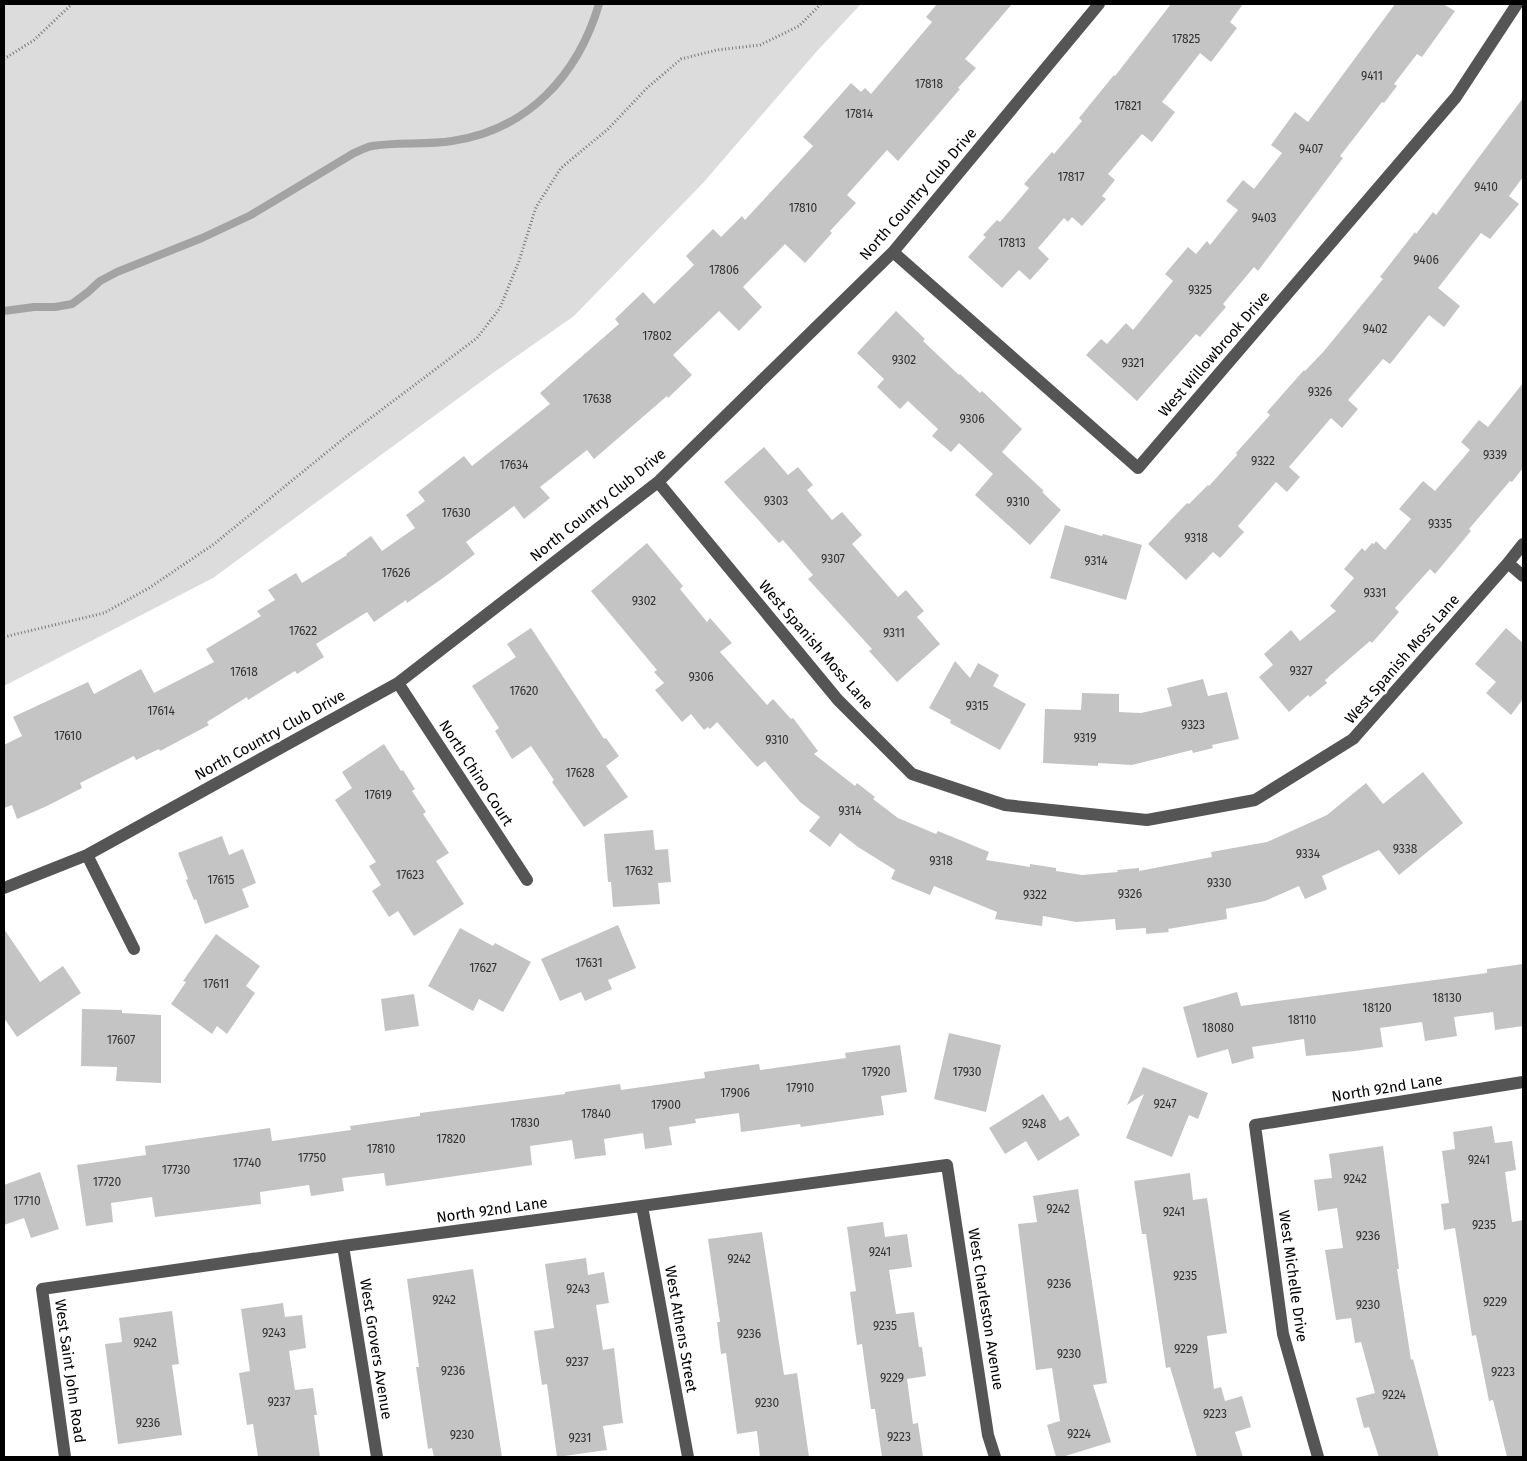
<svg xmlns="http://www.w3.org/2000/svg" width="1527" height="1461" font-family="'Fira Sans',sans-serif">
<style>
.green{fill:#dcdcdc}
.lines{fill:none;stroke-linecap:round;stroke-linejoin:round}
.stream{stroke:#a3a3a3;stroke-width:8}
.building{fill:#c4c4c4}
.path{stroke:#777;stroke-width:3;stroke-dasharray:1 2.5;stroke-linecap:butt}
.minor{stroke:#555;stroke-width:12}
.labels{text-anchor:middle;stroke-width:5;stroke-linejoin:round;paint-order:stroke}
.number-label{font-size:12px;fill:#313131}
.street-label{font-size:15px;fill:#000;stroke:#fff}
</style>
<rect width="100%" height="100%" fill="#fff"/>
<path class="green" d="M4 4H861L817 51 703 183 574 316 497 370 213 578 4 686Z"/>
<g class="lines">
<path class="stream" d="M4 311 34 307H55L72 304 88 292 100 281 117 272 202 238 251 215 354 153C359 151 366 147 372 146 397 142 426 145 452 141 528 130 578 75 599 4"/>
</g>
<path class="building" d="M937 4H1012L965 59 976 68 958 88 960 89 898 161 887 150 847 195 856 203 830 231 832 233 805 263 785 244 743 287 762 307 739 331 719 311 673 355 692 375 668 398 667 396 594 459 587 450 540 487 550 498 524 519 514 506 466 542 475 554 443 578 407 603 406 600 374 622 367 612 316 644 324 657 297 674 295 671 248 700 247 697 207 722 209 725 160 751 159 749 136 760 134 756 80 783 82 788 47 806 17 819 12 805 4 808V745L22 736 13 717 88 682 94 694 141 669 154 693 214 662 206 649 261 616 257 611 275 600 268 590 296 573 302 583 347 555 346 554 371 536 382 551 415 528 406 515 425 501 418 492 464 456 472 466 550 404 540 393 619 324 615 319 643 292 654 304 694 265 686 256 713 229 721 237 742 216 745 220 813 146 803 137 851 83 861 92 865 88 871 94 932 22 926 17Z
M1171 4H1243L1230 22 1237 28 1211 62 1200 53 1162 102 1175 112 1152 142 1142 134 1108 174 1115 180 1102 196 1106 199 1082 226 1072 217 1068 222 1064 218 1038 248 1049 259 1030 280 1019 270 1002 288 968 257 986 237 983 235 997 220 1000 222 1029 188 1024 184 1052 152 1054 154 1082 121 1079 118 1114 75 1115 76Z
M1395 4H1443L1455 11 1422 57 1417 54 1394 84 1397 86 1384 103 1382 102 1340 156 1343 158 1258 271 1254 267 1223 304 1226 307 1200 337 1196 334 1137 401 1086 355 1101 339 1107 344 1126 323 1133 330 1173 281 1165 274 1188 247 1196 254 1207 241 1210 245 1238 210 1226 201 1243 180 1254 189 1282 153 1271 145 1295 112 1308 122Z
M1523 98V177L1509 196 1519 204 1490 239 1481 233 1438 288 1460 306 1444 327 1429 315 1390 364 1383 359 1348 400 1358 409 1342 428 1331 418 1289 467 1300 477 1287 492 1276 482 1238 526 1244 532 1220 558 1213 552 1186 580 1148 544 1187 503 1189 504 1208 485 1209 486 1237 455 1236 453 1270 415 1267 412 1304 370 1305 371 1324 351 1383 279 1380 277 1415 232 1416 234 1433 212 1436 215Z
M896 311 925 339 923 341 959 375 960 374 980 393 982 391 1022 429 1002 452 1044 491 1042 492 1061 510 1030 545 975 495 993 474 959 443 951 452 932 436 938 429 908 401 900 409 877 387 884 379 857 353Z
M1523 383V468L1512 482 1510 481 1469 529 1471 531 1435 574 1430 569 1395 608 1399 612 1372 643 1370 641 1325 680 1327 683 1310 697 1308 695 1289 712 1259 677 1273 665 1264 654 1291 630 1300 641 1336 611 1330 606 1354 578 1344 569 1362 548 1365 551 1372 543 1374 544 1376 541 1385 550 1411 519 1399 509 1423 481 1435 491 1470 450 1461 442 1479 420 1488 427Z
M764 447 788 475 798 467 813 485 807 490 832 520 842 512 862 535 852 544 898 597 906 590 924 611 917 617 940 644 897 682 869 651 872 649 808 579 813 575 783 540 779 543 724 482Z
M1065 525 1102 536 1103 534 1142 545 1126 600 1050 578Z
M647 543 683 586 680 589 707 622 710 618 732 643 720 652 767 705 773 699 791 719 793 718 818 751 814 754 855 786 857 783 875 797 873 799 898 818 936 834 938 831 989 852 986 860 1030 867V864L1056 868V871L1082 875 1118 872 1117 870 1139 868V871L1212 857 1211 852 1267 842 1327 815 1366 783 1383 804 1423 772 1463 823 1399 875 1379 850 1322 876 1327 889 1305 899 1299 886 1265 901 1226 909 1227 919 1168 929 1169 932 1146 934V928L1116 930 1115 919 1076 922 1043 916 1042 926 995 919 997 912 934 886 930 895 891 879 895 870 858 847 840 833 830 847 809 831 820 817 800 802 765 761 757 767 717 722 710 729 708 727 704 730 691 714 682 722 655 690 664 683 654 672 657 670 591 591Z
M531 628 604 739 606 738 619 756 606 766 628 797 584 827 552 782 554 780 531 746 512 759 495 731 499 728 472 686 516 657 507 644Z
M1506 628 1523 643V699L1511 715 1486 693 1496 682 1475 664Z
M955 661 970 678 978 663 999 675 993 686 1026 704 1000 750 950 723 951 720 929 708Z
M1203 679 1208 696 1227 692 1239 739 1212 745 1213 748 1193 753 1192 750 1132 765 1098 763V766L1043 763 1045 709 1081 710 1082 693 1119 694V712L1141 713 1172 706 1167 688Z
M384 744 401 771 403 770 415 789 412 791 426 812 423 814 449 853 436 861 464 904 414 936 398 911 389 917 372 891 381 885 369 866 376 862 335 800 352 788 342 772Z
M653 830 655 850 668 849 671 882 658 883 660 904 613 907 611 882H608L604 834Z
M222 836 229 855 243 849 256 883 242 889 249 907 205 924 196 899 194 900 186 880 188 879 178 853Z
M618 925 636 968 608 980 612 989 585 1001 581 992 560 1001 541 959Z
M460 928 493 946 495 943 531 962 503 1012 479 999 473 1011 428 986Z
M4 929 40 982 63 966 81 993 17 1037 4 1018Z
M216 934 260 966 246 986 255 993 227 1034 217 1026 212 1034 171 1004 186 982 183 981Z
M1523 964V1026L1495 1030 1493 1012 1454 1017 1457 1036 1425 1041 1422 1022 1380 1028 1383 1047 1355 1051 1306 1056 1304 1039 1252 1047 1254 1058 1232 1064 1228 1049 1197 1058 1183 1007 1237 992 1241 1006 1487 973V969Z
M414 994 419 1026 385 1031 381 999Z
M82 1009 122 1010V1013L161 1015V1083L116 1081 117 1067 81 1066Z
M949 1033 1001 1045 986 1112 934 1099Z
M900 1045 907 1092 881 1096 884 1115 801 1127 800 1124 741 1132 739 1113 695 1119 696 1123 669 1127 672 1145 645 1149 643 1133 604 1139 606 1155 575 1159 572 1140 530 1146 532 1165 386 1186 384 1173 342 1178 344 1191 311 1196 309 1185 260 1192 261 1204 155 1217 152 1197 111 1203 113 1222 86 1226 77 1165 146 1155 145 1146 270 1128 272 1141 351 1130 350 1126 420 1116V1113L565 1094V1092L620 1084 621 1090 705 1078 704 1072 759 1064 760 1070 846 1058 845 1053Z
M1143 1067 1208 1093 1198 1119 1189 1115 1172 1157 1126 1138 1144 1094 1127 1105Z
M1043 1094 1060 1121 1068 1116 1080 1135 1038 1161 1026 1141 1005 1154 989 1128Z
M1492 1126 1495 1143 1512 1141 1516 1170 1505 1172 1512 1222 1523 1220V1457H1507L1493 1400 1489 1401 1476 1335 1472 1336 1455 1228 1444 1230 1441 1204 1449 1203 1442 1151 1455 1149 1453 1132Z
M1383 1146 1399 1269H1397L1411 1360 1413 1359 1439 1457H1379L1369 1427 1364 1428 1356 1398 1375 1393 1361 1342 1355 1343 1351 1318 1336 1320 1325 1250 1343 1248 1337 1208 1318 1211 1314 1180 1332 1178 1329 1154Z
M40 1172 59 1229 31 1238 24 1218 4 1225V1185Z
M1190 1173 1193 1200 1207 1198 1227 1333 1207 1336 1214 1389 1221 1387 1225 1401 1242 1396 1251 1427 1235 1432 1243 1457H1197L1170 1367 1166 1368 1146 1234H1142L1134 1181Z
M1078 1189 1107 1383 1093 1385 1111 1442 1062 1457H1056L1047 1425 1060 1421 1052 1368 1036 1370 1018 1224 1037 1222 1033 1196Z
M883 1222 885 1237 907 1234 912 1267 889 1270 896 1314 914 1312 919 1347H922L926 1376 907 1379 913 1424 918 1423 923 1457H882L875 1409H871L862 1344 857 1345 850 1292 856 1291 847 1227Z
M762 1232 784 1375 797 1373 809 1457H760L757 1431 737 1434 726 1353 721 1354 717 1322H720L708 1239Z
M586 1258 588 1275 604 1272 609 1303 596 1305 603 1350 614 1348 623 1423 603 1426 607 1450 557 1457 547 1384 542 1385 534 1331 554 1328 545 1264Z
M473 1269 502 1457H434L432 1448 428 1449 420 1394 416 1367H419L407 1279Z
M283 1303 285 1317 302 1315 306 1348 289 1351 295 1390 313 1388 317 1415H314L320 1457H258L253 1424 247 1425 239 1373 250 1371 241 1309Z
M172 1311 179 1364 172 1365 182 1435 118 1444 105 1344 122 1342 119 1318Z"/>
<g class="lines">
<path class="path" d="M4 59 34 40 72 4
M4 637 104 613 149 588 214 544 348 435 477 338 500 308 519 261 536 207 561 168 608 129 647 88 681 59 717 50 760 45 799 26 821 4"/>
<path class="minor" d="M893 252 1138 468 1456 97 1517 4
M658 482 838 700 912 774 1005 805 1147 820 1255 800 1353 739 1508 563 1523 544
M1508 563 1523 576
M398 683 527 880
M87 855 134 949
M4 888 87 855 398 683 658 482 893 252 1099 4
M642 1206 688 1457
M343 1246 377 1457
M65 1457 42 1289 343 1246 947 1165 988 1435 995 1457
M1318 1457 1283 1334 1255 1125 1523 1082"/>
</g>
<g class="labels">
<g class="number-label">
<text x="1186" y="43">17825</text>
<text x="1372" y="80">9411</text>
<text x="929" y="88">17818</text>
<text x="1128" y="110">17821</text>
<text x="859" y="118">17814</text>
<text x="1311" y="153">9407</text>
<text x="1071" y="181">17817</text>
<text x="1486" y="191">9410</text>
<text x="803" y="212">17810</text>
<text x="1264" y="222">9403</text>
<text x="1012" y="247">17813</text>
<text x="1426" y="264">9406</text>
<text x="724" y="274">17806</text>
<text x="1200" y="294">9325</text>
<text x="1375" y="333">9402</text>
<text x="657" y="340">17802</text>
<text x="904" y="364">9302</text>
<text x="1133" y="367">9321</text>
<text x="1320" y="396">9326</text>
<text x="597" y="403">17638</text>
<text x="972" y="423">9306</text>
<text x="1495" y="459">9339</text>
<text x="1263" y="465">9322</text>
<text x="514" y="469">17634</text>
<text x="776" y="505">9303</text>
<text x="1018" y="506">9310</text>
<text x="456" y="517">17630</text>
<text x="1440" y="528">9335</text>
<text x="1196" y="542">9318</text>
<text x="833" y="563">9307</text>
<text x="1096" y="565">9314</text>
<text x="396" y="577">17626</text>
<text x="1375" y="597">9331</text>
<text x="644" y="605">9302</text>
<text x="303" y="635">17622</text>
<text x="894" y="637">9311</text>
<text x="1301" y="675">9327</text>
<text x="244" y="676">17618</text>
<text x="701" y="681">9306</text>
<text x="524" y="695">17620</text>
<text x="977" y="710">9315</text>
<text x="161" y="715">17614</text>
<text x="1193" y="729">9323</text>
<text x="68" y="740">17610</text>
<text x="1085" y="742">9319</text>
<text x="777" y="744">9310</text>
<text x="580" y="777">17628</text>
<text x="378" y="799">17619</text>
<text x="850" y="815">9314</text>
<text x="1405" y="853">9338</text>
<text x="1308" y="858">9334</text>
<text x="941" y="865">9318</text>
<text x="639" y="875">17632</text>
<text x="410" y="879">17623</text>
<text x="221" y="884">17615</text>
<text x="1219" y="887">9330</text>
<text x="1130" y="898">9326</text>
<text x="1035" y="899">9322</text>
<text x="589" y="967">17631</text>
<text x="483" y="972">17627</text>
<text x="216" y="988">17611</text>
<text x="1447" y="1002">18130</text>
<text x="1377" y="1012">18120</text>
<text x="1302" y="1024">18110</text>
<text x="1218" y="1032">18080</text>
<text x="121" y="1044">17607</text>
<text x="876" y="1076">17920</text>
<text x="967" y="1076">17930</text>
<text x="800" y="1092">17910</text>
<text x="735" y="1097">17906</text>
<text x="1165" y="1108">9247</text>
<text x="666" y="1109">17900</text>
<text x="596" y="1118">17840</text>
<text x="525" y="1127">17830</text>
<text x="1034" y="1128">9248</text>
<text x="451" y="1143">17820</text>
<text x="381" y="1153">17810</text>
<text x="312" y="1162">17750</text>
<text x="1479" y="1164">9241</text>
<text x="247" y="1167">17740</text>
<text x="176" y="1174">17730</text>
<text x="1355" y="1183">9242</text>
<text x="107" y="1186">17720</text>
<text x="27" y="1205">17710</text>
<text x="1058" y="1213">9242</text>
<text x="1174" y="1216">9241</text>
<text x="1484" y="1229">9235</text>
<text x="1368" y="1240">9236</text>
<text x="880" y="1256">9241</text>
<text x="739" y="1263">9242</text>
<text x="1185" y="1280">9235</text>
<text x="1059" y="1288">9236</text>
<text x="578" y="1293">9243</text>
<text x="444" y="1304">9242</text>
<text x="1495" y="1306">9229</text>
<text x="1368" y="1309">9230</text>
<text x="885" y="1330">9235</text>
<text x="274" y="1337">9243</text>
<text x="749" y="1338">9236</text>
<text x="145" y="1347">9242</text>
<text x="1186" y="1353">9229</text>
<text x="1069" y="1358">9230</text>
<text x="577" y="1366">9237</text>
<text x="453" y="1375">9236</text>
<text x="1503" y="1376">9223</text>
<text x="892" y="1382">9229</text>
<text x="1394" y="1399">9224</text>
<text x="279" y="1406">9237</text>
<text x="767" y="1407">9230</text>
<text x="1215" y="1418">9223</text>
<text x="148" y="1427">9236</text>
<text x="1079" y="1438">9224</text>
<text x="462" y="1439">9230</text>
<text x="899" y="1441">9223</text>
<text x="580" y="1442">9231</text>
</g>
<g class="street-label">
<text transform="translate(918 194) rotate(-49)" y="5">North Country Club Drive</text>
<text transform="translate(1214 354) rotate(-49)" y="5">West Willowbrook Drive</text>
<text transform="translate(598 505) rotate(-39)" y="5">North Country Club Drive</text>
<text transform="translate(816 645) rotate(49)" y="5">West Spanish Moss Lane</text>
<text transform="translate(1402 659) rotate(-49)" y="5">West Spanish Moss Lane</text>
<text transform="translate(270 735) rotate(-29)" y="5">North Country Club Drive</text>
<text transform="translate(476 773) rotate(57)" y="5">North Chino Court</text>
<text transform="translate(1387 1088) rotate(-9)" y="5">North 92nd Lane</text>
<text transform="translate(492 1210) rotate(-8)" y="5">North 92nd Lane</text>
<text transform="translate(1293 1276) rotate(82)" y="5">West Michelle Drive</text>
<text transform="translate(986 1309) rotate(81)" y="5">West Charleston Avenue</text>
<text transform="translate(681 1329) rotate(80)" y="5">West Athens Street</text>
<text transform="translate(376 1349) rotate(81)" y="5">West Grovers Avenue</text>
<text transform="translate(70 1371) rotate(82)" y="5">West Saint John Road</text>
</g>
</g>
<rect width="1527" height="1461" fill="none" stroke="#000000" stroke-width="10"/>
</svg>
